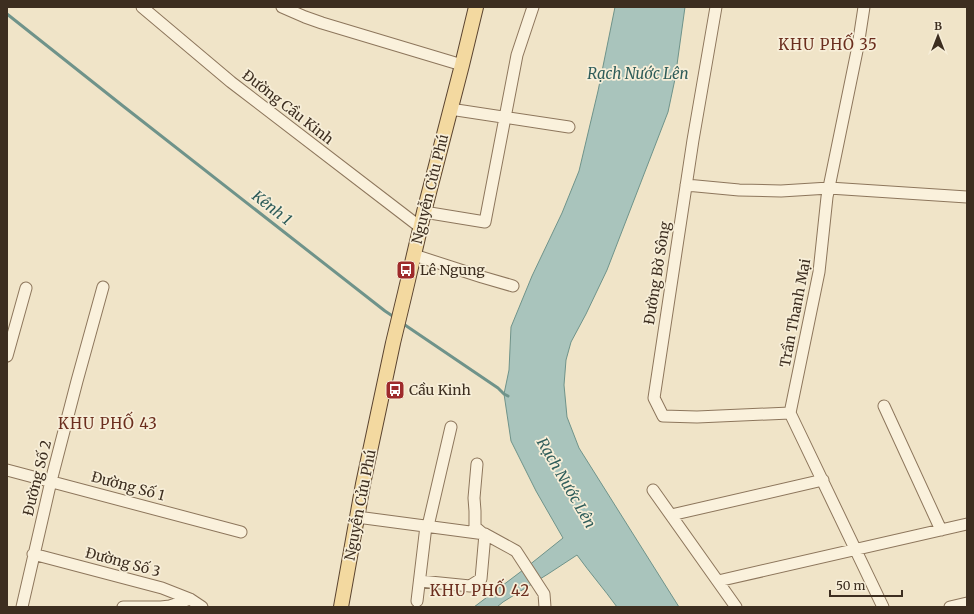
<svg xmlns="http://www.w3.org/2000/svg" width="974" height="614" font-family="Merriweather,serif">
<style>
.water{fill:#a9c4bc;stroke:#6f938a}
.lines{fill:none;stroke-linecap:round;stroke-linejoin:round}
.stream{stroke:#6f938a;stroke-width:3}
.minor-casing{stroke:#8d765c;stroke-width:13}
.major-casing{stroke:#5b4430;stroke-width:16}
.minor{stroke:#faf1dc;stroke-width:11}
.major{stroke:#f3d9a0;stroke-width:14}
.labels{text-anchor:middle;stroke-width:3.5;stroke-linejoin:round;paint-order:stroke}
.street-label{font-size:14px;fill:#3d2e20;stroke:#f7eed8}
.poi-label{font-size:14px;fill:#3d2e20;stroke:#f7eed8;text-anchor:start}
.neighbourhood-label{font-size:15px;letter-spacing:1px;fill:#6b2e1e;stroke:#f7eed8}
.water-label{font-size:15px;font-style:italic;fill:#2f5d5a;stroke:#f7eed8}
</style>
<rect width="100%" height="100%" fill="#f0e4c8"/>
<path class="water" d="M615 7H685L675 79 668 112 607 270 586 314 571 342 566 360 564 385 567 417 579 448 679 607H617C604 589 590 573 577 555L548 574 503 602 497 607H474L523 570 563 538 536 491 511 441 504 394 509 370 511 327 532 276 562 213 579 171 598 91Z"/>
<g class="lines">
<path class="stream" d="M7 14 123 106 385 311 394 317
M402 323 498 388 504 394 508 396"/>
<g class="minor-casing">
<path id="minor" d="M142 7 231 82 420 227
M282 7 305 17 322 23 462 65
M716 7 693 140 654 398 663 416 697 417 790 413
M864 7 858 46 827 197 819 272 790 413 883 607
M450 109 569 127
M686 185 739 190 781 191 829 188 967 197
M424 212 485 222 517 55 533 7
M414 255 482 277 513 286
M7 356 26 288
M884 406 941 530
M477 464 474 498 475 511V527L482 533
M7 470 241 532
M653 490 736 607
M671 515 823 480
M357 517 485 534 516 551 544 594 545 607
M428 526 451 427
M33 554 162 588 190 599 202 607
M420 581 470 586 481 579 485 534
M718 581 967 524
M417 601 426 526
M22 607 51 481 77 381 103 287
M123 607H161L170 606 190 599
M950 607 967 603"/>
</g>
<g class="major-casing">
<path id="major" d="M341 607 363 484 393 343 405 293 424 212 462 65 476 7"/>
</g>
<use href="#minor" class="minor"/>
<use href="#major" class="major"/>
</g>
<defs>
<g id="bus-square" transform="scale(1)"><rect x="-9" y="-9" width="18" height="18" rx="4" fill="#9e2a2b" stroke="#f7eed8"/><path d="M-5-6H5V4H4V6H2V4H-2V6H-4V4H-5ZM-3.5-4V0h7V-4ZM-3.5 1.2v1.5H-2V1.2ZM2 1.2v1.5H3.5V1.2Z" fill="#fff"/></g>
</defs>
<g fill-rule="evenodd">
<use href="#bus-square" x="406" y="270"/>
<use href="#bus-square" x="395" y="390"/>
</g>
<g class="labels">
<g class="street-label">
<text transform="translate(288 107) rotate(38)" y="5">Đường Cầu Kinh</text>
<text transform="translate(430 189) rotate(-76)" y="5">Nguyễn Cửu Phú</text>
<text transform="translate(657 273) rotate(-81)" y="5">Đường Bờ Sông</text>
<text transform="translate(795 313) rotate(-79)" y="5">Trần Thanh Mại</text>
<text transform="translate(37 478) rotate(-76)" y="5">Đường Số 2</text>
<text transform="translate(128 486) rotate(15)" y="5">Đường Số 1</text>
<text transform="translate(360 505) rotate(-79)" y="5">Nguyễn Cửu Phú</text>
<text transform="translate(123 562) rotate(15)" y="5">Đường Số 3</text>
</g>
<g class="poi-label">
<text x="420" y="275">Lê Ngung</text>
<text x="409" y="395">Cầu Kinh</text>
</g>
<g class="neighbourhood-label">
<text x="828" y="50">KHU PHỐ 35</text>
<text x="108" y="429">KHU PHỐ 43</text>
<text x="480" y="596">KHU PHỐ 42</text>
</g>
<g class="water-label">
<text x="638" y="79">Rạch Nước Lên</text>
<text transform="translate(272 208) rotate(38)" y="5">Kênh 1</text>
<text transform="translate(566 483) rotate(60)" y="5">Rạch Nước Lên</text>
</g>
</g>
<rect width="974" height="614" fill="none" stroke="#3d2e20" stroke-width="16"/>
<g transform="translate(938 36)" stroke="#f7eed8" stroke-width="3" paint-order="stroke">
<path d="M0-3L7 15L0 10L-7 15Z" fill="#3d2e20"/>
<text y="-6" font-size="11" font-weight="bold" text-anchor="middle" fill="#3d2e20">B</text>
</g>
<path d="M830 590v6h72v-6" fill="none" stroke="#3d2e20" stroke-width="2"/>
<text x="836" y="590" font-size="12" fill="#3d2e20" stroke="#f7eed8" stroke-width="3" paint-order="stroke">50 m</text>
</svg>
